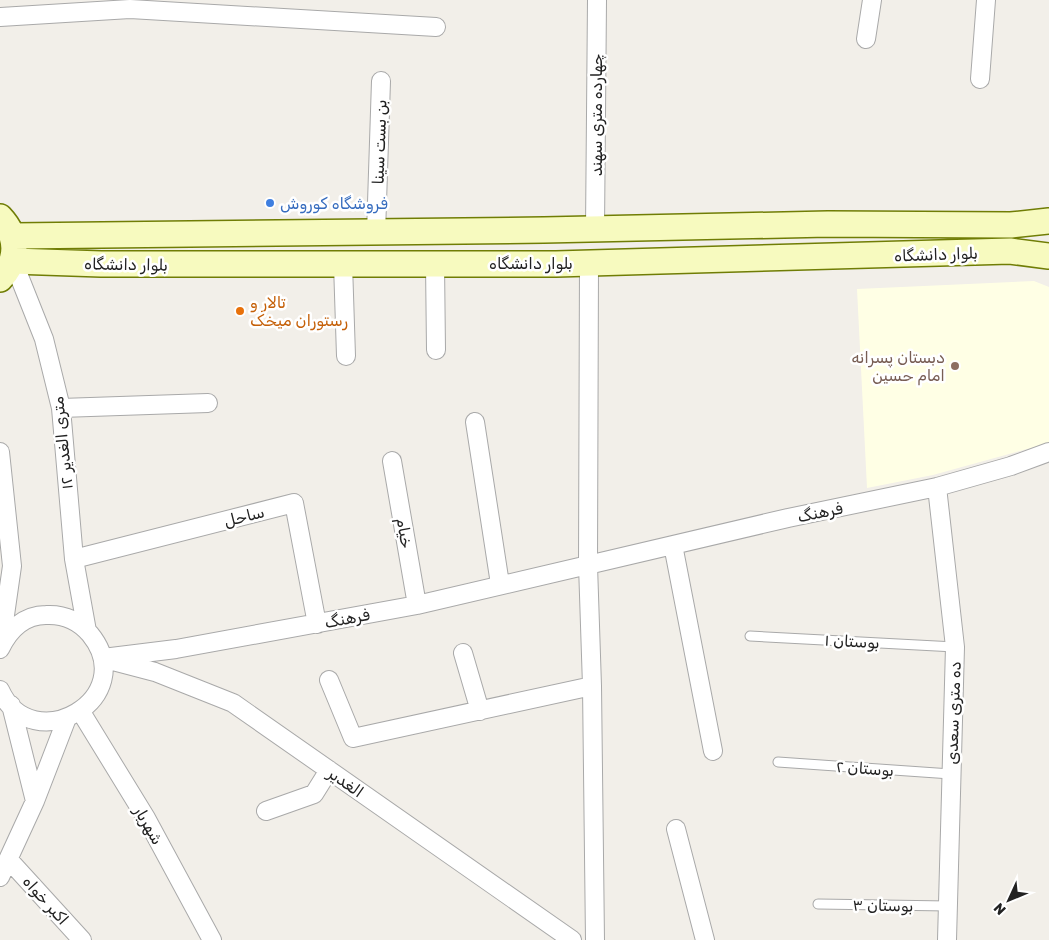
<svg xmlns="http://www.w3.org/2000/svg" width="1049" height="940" font-family="Rubik,Vazirmatn,sans-serif">
<style>
.education{fill:#ffffe5}
.lines{fill:none;stroke-linecap:round;stroke-linejoin:round}
.service-casing{stroke:#a9a9a9;stroke-width:11}
.minor-casing{stroke:#a9a9a9;stroke-width:20}
.secondary-casing{stroke:#707d05;stroke-width:28}
.service{stroke:#fff;stroke-width:9}
.minor{stroke:#fff;stroke-width:18}
.secondary{stroke:#f7fabf;stroke-width:25}
.shop-dot{fill:#3f7fe0;stroke:#fff;stroke-width:2}
.food-dot{fill:#e8710a;stroke:#fff;stroke-width:2}
.education-dot{fill:#8d6e63;stroke:#fff;stroke-width:2}
.labels{text-anchor:middle;stroke-width:5;stroke-linejoin:round;paint-order:stroke}
.street-label{font-size:16px;fill:#222;stroke:#fff}
.shop-label{font-size:16px;fill:#366cbe;stroke:#fff;text-anchor:start}
.food-label{font-size:16px;fill:#c56008;stroke:#fff;text-anchor:start}
.education-label{font-size:16px;fill:#785e54;stroke:#fff;text-anchor:end}
</style>
<rect width="100%" height="100%" fill="#f2efe9"/>
<path class="education" d="M1034 281 1049 287V443L933 475 867 488 857 289Z"/>
<g class="lines">
<g class="service-casing">
<path id="service" d="M750 636 955 647
M778 762 951 774
M818 904 948 906"/>
</g>
<g class="minor-casing">
<path id="minor" d="M0 17 130 9 436 27
M866 39 872 0
M980 79 986 0
M595 229 597 0
M376 233 381 81
M13 261 44 339 61 408 74 559 87 631
M589 263 588 565 592 686 595 940
M343 264 346 356
M435 264 436 350
M61 408 208 403
M475 422 500 584
M0 452 12 566 1 643
M392 461 417 605
M937 487 955 647 947 940
M673 545 713 751
M74 559 294 503 317 624
M0 649C9 630 24 615 46 615 64 614 79 621 90 634 142 698 32 761 0 690
M463 653 480 711
M103 658 176 649 417 605 788 518 937 487 1011 466 1049 452
M113 661 155 672 233 703 572 940
M329 680 353 738 592 686
M11 705 35 801
M81 712 146 818 212 940
M266 811 314 794 329 770
M676 829 705 940
M9 860 82 940
M0 877 35 801 67 718"/>
</g>
<g class="secondary-casing">
<path id="secondary" d="M0 217C18 236 19 260 0 279
M14 236 544 230 828 224 1011 225 1049 221
M13 261 101 264H556L1010 251 1049 256"/>
</g>
<use href="#service" class="service"/>
<use href="#minor" class="minor"/>
<use href="#secondary" class="secondary"/>
</g>
<circle class="shop-dot" cx="270" cy="203" r="5"/>
<circle class="food-dot" cx="240" cy="311" r="5"/>
<circle class="education-dot" cx="955" cy="366" r="5"/>
<g class="labels">
<g class="street-label">
<text transform="translate(596 115) rotate(-90)" y="6">چهارده متری سهند</text>
<text transform="translate(379 142) rotate(-88)" y="6">بن بست سینا</text>
<text transform="translate(936 254) rotate(-2)" y="6">بلوار دانشگاه</text>
<text x="531" y="269">بلوار دانشگاه</text>
<text transform="translate(126 264) rotate(1)" y="6">بلوار دانشگاه</text>
<text transform="translate(62 443) rotate(-96)" y="6">۱۲ متری الغدیر</text>
<text transform="translate(820 512) rotate(-12)" y="6">فرهنگ</text>
<text transform="translate(244 516) rotate(-14)" y="6">ساحل</text>
<text transform="translate(405 533) rotate(80)" y="6">خیام</text>
<text transform="translate(347 618) rotate(-11)" y="6">فرهنگ</text>
<text transform="translate(852 641) rotate(3)" y="6">بوستان ۱</text>
<text transform="translate(953 713) rotate(-88)" y="6">ده متری سعدی</text>
<text transform="translate(865 768) rotate(4)" y="6">بوستان ۲</text>
<text transform="translate(346 782) rotate(35)" y="6">الغدیر</text>
<text transform="translate(149 825) rotate(60)" y="6">شهریار</text>
<text transform="translate(46 900) rotate(48)" y="6">اکبر خواه</text>
<text transform="translate(883 905) rotate(1)" y="6">بوستان ۳</text>
</g>
<g class="shop-label">
<text x="280" y="209">فروشگاه کوروش</text>
</g>
<g class="food-label">
<text x="250" y="308">تالار و<tspan x="250" dy="18">رستوران میخک</tspan></text>
</g>
<g class="education-label">
<text x="945" y="363">دبستان پسرانه<tspan x="945" dy="18">امام حسین</tspan></text>
</g>
</g>
<g transform="translate(1009 900) rotate(226)" stroke="#ffffff" stroke-width="4" paint-order="stroke">
<path d="M0-4L9 19L0 12L-9 19Z" fill="#222222"/>
<text y="-8" font-size="14" font-weight="bold" text-anchor="middle" fill="#222222">N</text>
</g>
</svg>
